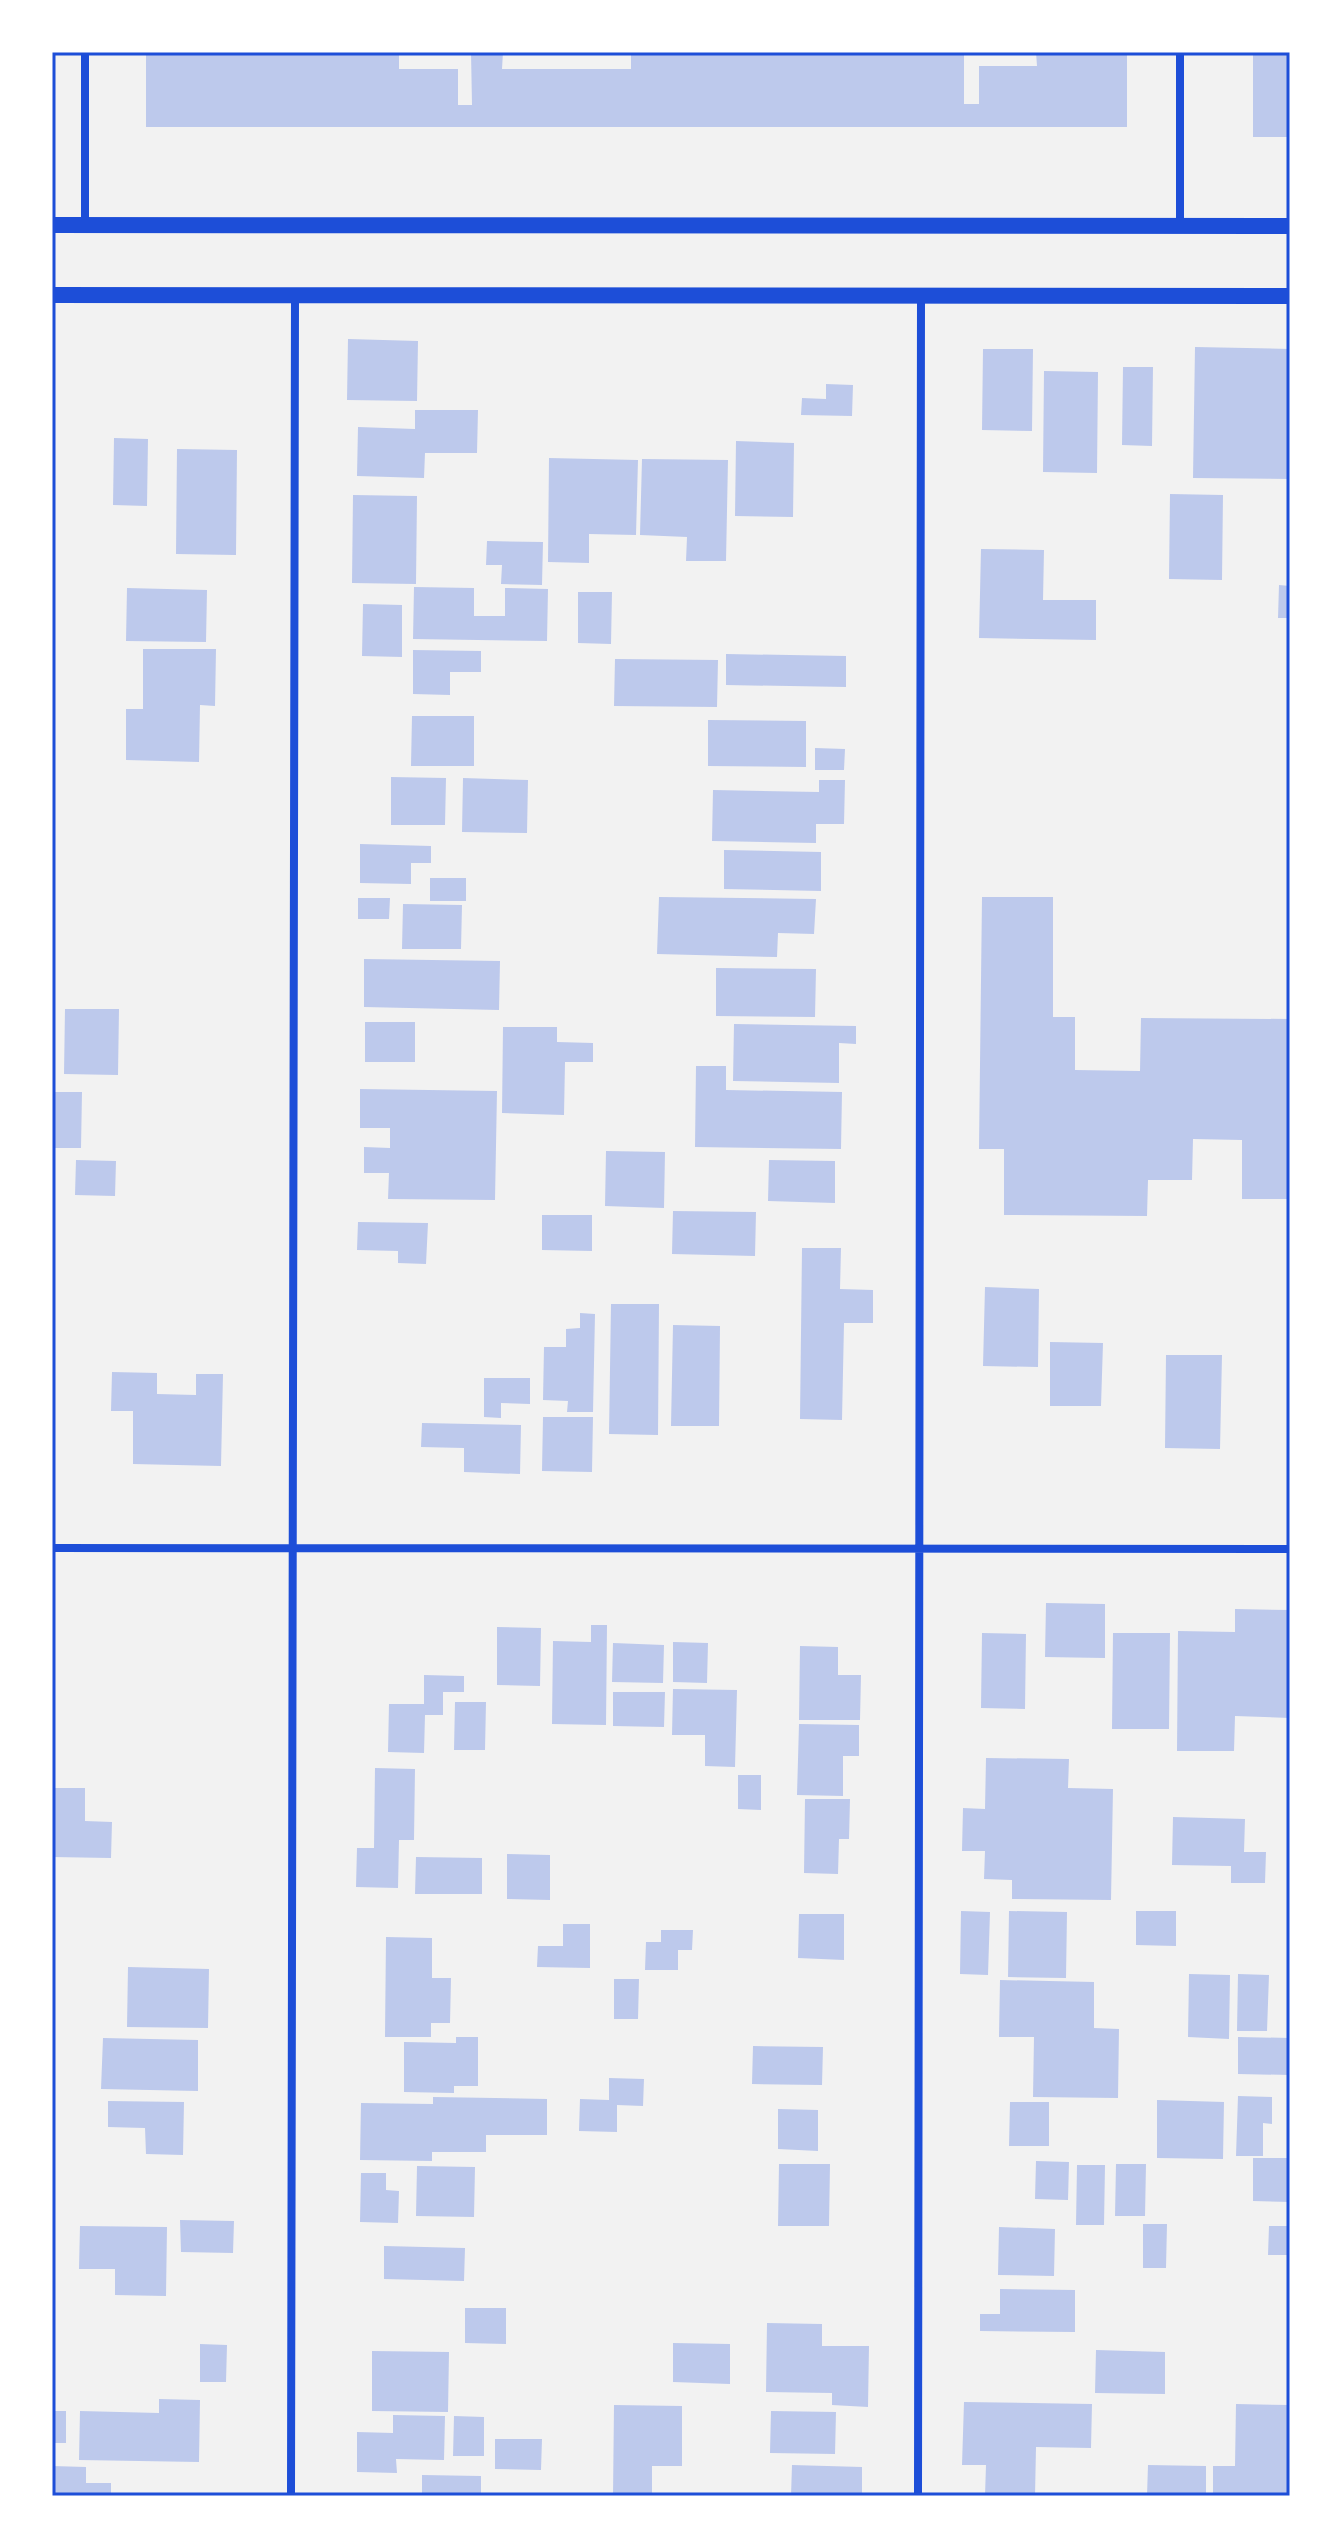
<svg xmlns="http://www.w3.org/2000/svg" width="1342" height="2548" font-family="'Exo 2',sans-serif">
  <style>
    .building { fill: #bdc9ec }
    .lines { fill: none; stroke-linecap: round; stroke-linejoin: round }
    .minor { stroke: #1d4ed8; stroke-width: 8 }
    .secondary { stroke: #1d4ed8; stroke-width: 16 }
    .neatline { fill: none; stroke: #1d4ed8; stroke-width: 3 }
  </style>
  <rect width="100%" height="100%" fill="#f2f2f2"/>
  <path class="building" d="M 146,52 L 399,52 L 399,69 L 458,69 L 458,105 L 472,105 L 471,52 L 503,52 L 502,69 L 631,69 L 631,52 L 964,52 L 964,104 L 979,104 L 979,66 L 1037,66 L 1036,52 L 1127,52 L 1127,127 L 146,127 Z
    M 1253,52 L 1290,52 L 1290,137 L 1253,137 Z
    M 348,339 L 418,341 L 417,401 L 347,400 Z
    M 1195,347 L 1290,349 L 1290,479 L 1193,478 Z
    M 983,349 L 1033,349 L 1032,431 L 982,430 Z
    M 1123,367 L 1153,367 L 1152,446 L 1122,445 Z
    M 1044,371 L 1098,372 L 1097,473 L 1043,472 Z
    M 826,384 L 853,385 L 852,416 L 801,415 L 802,398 L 826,399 Z
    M 415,410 L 478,410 L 477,453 L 425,453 L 424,478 L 357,476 L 358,427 L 415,429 Z
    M 114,438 L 148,439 L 147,506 L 113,505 Z
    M 736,441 L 794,443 L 793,517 L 735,516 Z
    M 177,449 L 237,450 L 236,555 L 176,554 Z
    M 549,458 L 638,460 L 636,535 L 589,534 L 589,563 L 548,562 Z
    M 642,459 L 728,460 L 726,561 L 686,561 L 687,537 L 640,535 Z
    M 1170,494 L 1223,495 L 1222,580 L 1169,579 Z
    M 353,495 L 417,496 L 416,584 L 352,583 Z
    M 487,541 L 543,542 L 542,585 L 501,584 L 502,565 L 486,565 Z
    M 981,549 L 1044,550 L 1043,600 L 1096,600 L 1096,640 L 979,638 Z
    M 1279,585 L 1290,586 L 1290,618 L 1278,618 Z
    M 414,587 L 474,588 L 474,616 L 505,616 L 505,588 L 548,589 L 547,641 L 413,639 Z
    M 127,588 L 207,590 L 206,642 L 126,641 Z
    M 578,592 L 612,592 L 611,644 L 578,643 Z
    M 363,604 L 402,605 L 402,657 L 362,656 Z
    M 143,649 L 216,649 L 215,706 L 200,705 L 199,762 L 126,760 L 126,709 L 143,709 Z
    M 413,650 L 481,651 L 481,672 L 450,672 L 450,695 L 413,694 Z
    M 726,654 L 846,656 L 846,687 L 726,685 Z
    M 615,659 L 718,660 L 717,707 L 614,706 Z
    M 412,716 L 474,716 L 474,766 L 411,766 Z
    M 708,720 L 806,721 L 806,767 L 708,766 Z
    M 815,748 L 845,749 L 844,770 L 815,770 Z
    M 391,777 L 446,778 L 445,825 L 391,825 Z
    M 463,778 L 528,780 L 527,833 L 462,832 Z
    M 819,780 L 845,780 L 844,824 L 816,824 L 816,843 L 712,841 L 713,790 L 819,792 Z
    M 360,844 L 431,846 L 431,863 L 411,863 L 411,884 L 360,883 Z
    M 724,850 L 821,852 L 821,891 L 724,889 Z
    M 430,878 L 466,878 L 466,901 L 430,901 Z
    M 659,897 L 816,899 L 814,934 L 778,933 L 777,957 L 657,954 Z
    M 982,897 L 1053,897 L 1053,1017 L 1075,1017 L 1075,1070 L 1140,1071 L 1141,1018 L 1290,1019 L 1290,1199 L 1242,1199 L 1242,1140 L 1193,1139 L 1192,1180 L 1148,1180 L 1147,1216 L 1004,1215 L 1004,1149 L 979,1149 Z
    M 358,898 L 390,898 L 389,919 L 358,919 Z
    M 403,904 L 462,905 L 461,949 L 402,949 Z
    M 364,959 L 500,961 L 499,1010 L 364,1007 Z
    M 716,968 L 816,969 L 815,1017 L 716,1016 Z
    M 65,1009 L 119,1009 L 118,1075 L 64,1074 Z
    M 365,1022 L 415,1022 L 415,1062 L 365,1062 Z
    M 734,1024 L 856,1026 L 856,1044 L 839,1043 L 839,1083 L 733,1081 Z
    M 503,1027 L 557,1027 L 557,1042 L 593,1043 L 593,1062 L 565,1062 L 564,1115 L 502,1113 Z
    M 696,1066 L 726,1066 L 726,1090 L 842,1092 L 841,1149 L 695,1147 Z
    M 360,1089 L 497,1091 L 495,1200 L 388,1199 L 389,1173 L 364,1173 L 364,1147 L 390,1148 L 390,1128 L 360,1128 Z
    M 52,1092 L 82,1092 L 81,1148 L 52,1148 Z
    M 606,1151 L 665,1152 L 664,1208 L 605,1206 Z
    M 76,1160 L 116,1161 L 115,1196 L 75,1195 Z
    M 769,1160 L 835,1161 L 835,1203 L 768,1201 Z
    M 673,1211 L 756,1212 L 755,1256 L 672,1254 Z
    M 542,1215 L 592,1215 L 592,1251 L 542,1250 Z
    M 358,1222 L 428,1223 L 426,1264 L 398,1263 L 398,1251 L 357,1250 Z
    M 802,1248 L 841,1248 L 840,1289 L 873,1290 L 873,1323 L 844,1323 L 842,1420 L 800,1419 Z
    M 985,1287 L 1039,1289 L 1038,1367 L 983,1366 Z
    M 611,1304 L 659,1304 L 658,1435 L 609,1434 Z
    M 580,1313 L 595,1314 L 593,1412 L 567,1412 L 568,1401 L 543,1400 L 544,1347 L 566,1347 L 566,1329 L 580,1328 Z
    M 673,1325 L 720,1326 L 719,1426 L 671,1426 Z
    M 1050,1342 L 1103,1343 L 1101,1406 L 1050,1406 Z
    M 1166,1355 L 1222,1355 L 1220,1449 L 1165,1448 Z
    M 112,1372 L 157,1373 L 157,1394 L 196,1395 L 196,1374 L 223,1374 L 221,1466 L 133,1464 L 133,1411 L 111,1411 Z
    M 484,1378 L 530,1378 L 530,1404 L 501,1403 L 501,1418 L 484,1417 Z
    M 543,1417 L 593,1417 L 592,1472 L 542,1471 Z
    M 422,1423 L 521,1425 L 520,1474 L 464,1472 L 464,1448 L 421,1447 Z
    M 1046,1603 L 1105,1604 L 1105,1658 L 1045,1657 Z
    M 1235,1609 L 1290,1610 L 1290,1718 L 1235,1716 L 1234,1751 L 1177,1751 L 1178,1631 L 1235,1632 Z
    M 591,1625 L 607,1625 L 606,1725 L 552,1724 L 553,1641 L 591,1642 Z
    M 497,1627 L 541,1628 L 540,1686 L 497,1685 Z
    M 982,1633 L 1026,1634 L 1025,1709 L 981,1708 Z
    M 1113,1633 L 1170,1633 L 1169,1729 L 1112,1729 Z
    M 673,1642 L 708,1643 L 707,1683 L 673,1682 Z
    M 613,1643 L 664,1645 L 663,1683 L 612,1682 Z
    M 800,1646 L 838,1647 L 838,1675 L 861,1675 L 860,1720 L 799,1720 Z
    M 424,1675 L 464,1676 L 464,1692 L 443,1692 L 443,1715 L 425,1715 L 424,1753 L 388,1752 L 389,1704 L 424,1704 Z
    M 673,1689 L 737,1690 L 735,1767 L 705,1766 L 705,1735 L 672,1735 Z
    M 613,1692 L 665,1692 L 664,1727 L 613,1726 Z
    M 455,1702 L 486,1702 L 485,1750 L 454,1750 Z
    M 799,1724 L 859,1725 L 859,1756 L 843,1756 L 843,1796 L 797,1795 Z
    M 986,1758 L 1069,1759 L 1068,1788 L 1113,1789 L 1111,1900 L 1012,1899 L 1012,1880 L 984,1879 L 985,1851 L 962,1851 L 963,1808 L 985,1809 Z
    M 375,1768 L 415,1769 L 414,1840 L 399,1840 L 398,1888 L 356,1887 L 357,1848 L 374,1848 Z
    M 738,1775 L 761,1775 L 761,1810 L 738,1809 Z
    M 52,1788 L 85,1788 L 85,1821 L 112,1822 L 111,1858 L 52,1857 Z
    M 805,1799 L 850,1799 L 849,1839 L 839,1839 L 838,1874 L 804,1873 Z
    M 1173,1817 L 1245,1819 L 1244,1852 L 1266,1852 L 1265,1883 L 1231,1883 L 1231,1866 L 1172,1865 Z
    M 507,1854 L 550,1855 L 550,1900 L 507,1899 Z
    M 416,1857 L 482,1858 L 482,1894 L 415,1894 Z
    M 961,1911 L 990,1912 L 988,1975 L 960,1974 Z
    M 1009,1911 L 1067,1912 L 1066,1978 L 1008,1977 Z
    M 1136,1911 L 1176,1911 L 1176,1946 L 1136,1945 Z
    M 799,1914 L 844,1914 L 844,1960 L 798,1958 Z
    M 563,1924 L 590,1924 L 590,1968 L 537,1967 L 538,1946 L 563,1946 Z
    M 661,1930 L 693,1930 L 692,1950 L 678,1950 L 678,1970 L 645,1970 L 646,1942 L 661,1942 Z
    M 386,1937 L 432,1938 L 432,1978 L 451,1978 L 450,2023 L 431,2023 L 431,2037 L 385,2037 Z
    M 128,1967 L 209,1969 L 208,2028 L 127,2027 Z
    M 1189,1974 L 1230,1975 L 1229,2039 L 1188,2037 Z
    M 1238,1974 L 1269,1975 L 1267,2031 L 1237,2031 Z
    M 614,1979 L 639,1979 L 638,2019 L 614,2019 Z
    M 1000,1980 L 1094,1982 L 1094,2028 L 1119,2029 L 1118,2098 L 1033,2097 L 1034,2037 L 999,2037 Z
    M 456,2037 L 478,2037 L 478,2086 L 454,2086 L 454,2093 L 404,2092 L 404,2042 L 456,2043 Z
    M 1238,2037 L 1290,2038 L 1290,2075 L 1238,2074 Z
    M 103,2038 L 198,2040 L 198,2091 L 101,2089 Z
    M 753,2046 L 823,2047 L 822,2085 L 752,2084 Z
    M 609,2078 L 644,2079 L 643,2106 L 617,2105 L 617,2132 L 579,2131 L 580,2099 L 609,2100 Z
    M 1238,2096 L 1272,2097 L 1272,2124 L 1263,2123 L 1263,2156 L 1236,2156 Z
    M 433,2097 L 547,2099 L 547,2135 L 486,2135 L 486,2152 L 432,2152 L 432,2161 L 360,2160 L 361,2103 L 433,2104 Z
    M 1157,2100 L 1224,2102 L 1223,2159 L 1157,2158 Z
    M 108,2101 L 184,2102 L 183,2155 L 146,2154 L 145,2128 L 108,2127 Z
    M 1010,2102 L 1049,2102 L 1049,2146 L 1009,2146 Z
    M 778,2109 L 818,2110 L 818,2151 L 778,2149 Z
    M 1253,2158 L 1290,2158 L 1290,2202 L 1253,2201 Z
    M 1036,2161 L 1069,2162 L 1068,2200 L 1035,2199 Z
    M 779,2164 L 830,2164 L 829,2226 L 778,2226 Z
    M 1116,2164 L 1146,2164 L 1145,2216 L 1115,2216 Z
    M 1077,2165 L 1105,2165 L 1104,2225 L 1076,2225 Z
    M 417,2166 L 475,2167 L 474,2217 L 416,2216 Z
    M 361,2173 L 386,2173 L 386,2190 L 399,2191 L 398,2223 L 360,2222 Z
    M 180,2220 L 234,2221 L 233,2253 L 181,2252 Z
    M 1143,2224 L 1167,2224 L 1166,2268 L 1143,2268 Z
    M 80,2226 L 167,2227 L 166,2296 L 115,2295 L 115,2269 L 79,2269 Z
    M 1269,2226 L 1290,2226 L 1290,2255 L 1268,2255 Z
    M 999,2227 L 1055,2229 L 1054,2276 L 998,2275 Z
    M 384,2246 L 465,2248 L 464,2281 L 384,2279 Z
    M 1000,2289 L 1075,2290 L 1075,2332 L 980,2331 L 980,2314 L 1000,2314 Z
    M 465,2308 L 506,2308 L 506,2344 L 465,2343 Z
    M 767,2323 L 822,2324 L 822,2346 L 869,2346 L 868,2407 L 832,2405 L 832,2393 L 766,2392 Z
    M 673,2343 L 730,2344 L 730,2384 L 673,2382 Z
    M 200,2344 L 227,2345 L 226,2382 L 200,2382 Z
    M 1096,2350 L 1165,2352 L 1165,2394 L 1095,2393 Z
    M 372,2351 L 449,2352 L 448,2412 L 372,2411 Z
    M 159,2399 L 200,2400 L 199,2462 L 79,2460 L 80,2411 L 159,2413 Z
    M 964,2402 L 1092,2404 L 1091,2448 L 1036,2447 L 1035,2496 L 985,2496 L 986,2465 L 962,2465 Z
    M 1236,2404 L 1290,2405 L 1290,2496 L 1213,2496 L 1213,2466 L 1235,2466 Z
    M 614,2405 L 682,2406 L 682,2466 L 652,2466 L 652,2496 L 613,2496 Z
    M 52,2411 L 66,2411 L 66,2443 L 52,2443 Z
    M 771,2411 L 836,2412 L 835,2454 L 770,2453 Z
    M 393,2415 L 445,2416 L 444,2460 L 396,2459 L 397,2473 L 357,2472 L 357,2432 L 393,2433 Z
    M 454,2416 L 484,2417 L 484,2456 L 453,2456 Z
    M 495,2439 L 542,2439 L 541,2470 L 495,2469 Z
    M 792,2465 L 862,2467 L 862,2496 L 791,2496 Z
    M 1148,2465 L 1206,2466 L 1206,2496 L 1147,2496 Z
    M 52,2466 L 86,2467 L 86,2483 L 111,2483 L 111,2496 L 52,2496 Z
    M 422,2475 L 481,2476 L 481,2496 L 422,2496 Z"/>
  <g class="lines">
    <path class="minor" d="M 85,225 L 85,52
      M 1180,226 L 1180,52
      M 52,1548 L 1290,1549
      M 291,2496 L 295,295
      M 918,2496 L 921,296"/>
    <path class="secondary" d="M 52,225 L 1290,226
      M 52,295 L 1290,296"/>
  </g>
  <rect width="1342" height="2548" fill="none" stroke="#ffffff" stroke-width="108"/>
  <rect x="54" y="54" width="1234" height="2440" class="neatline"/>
</svg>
